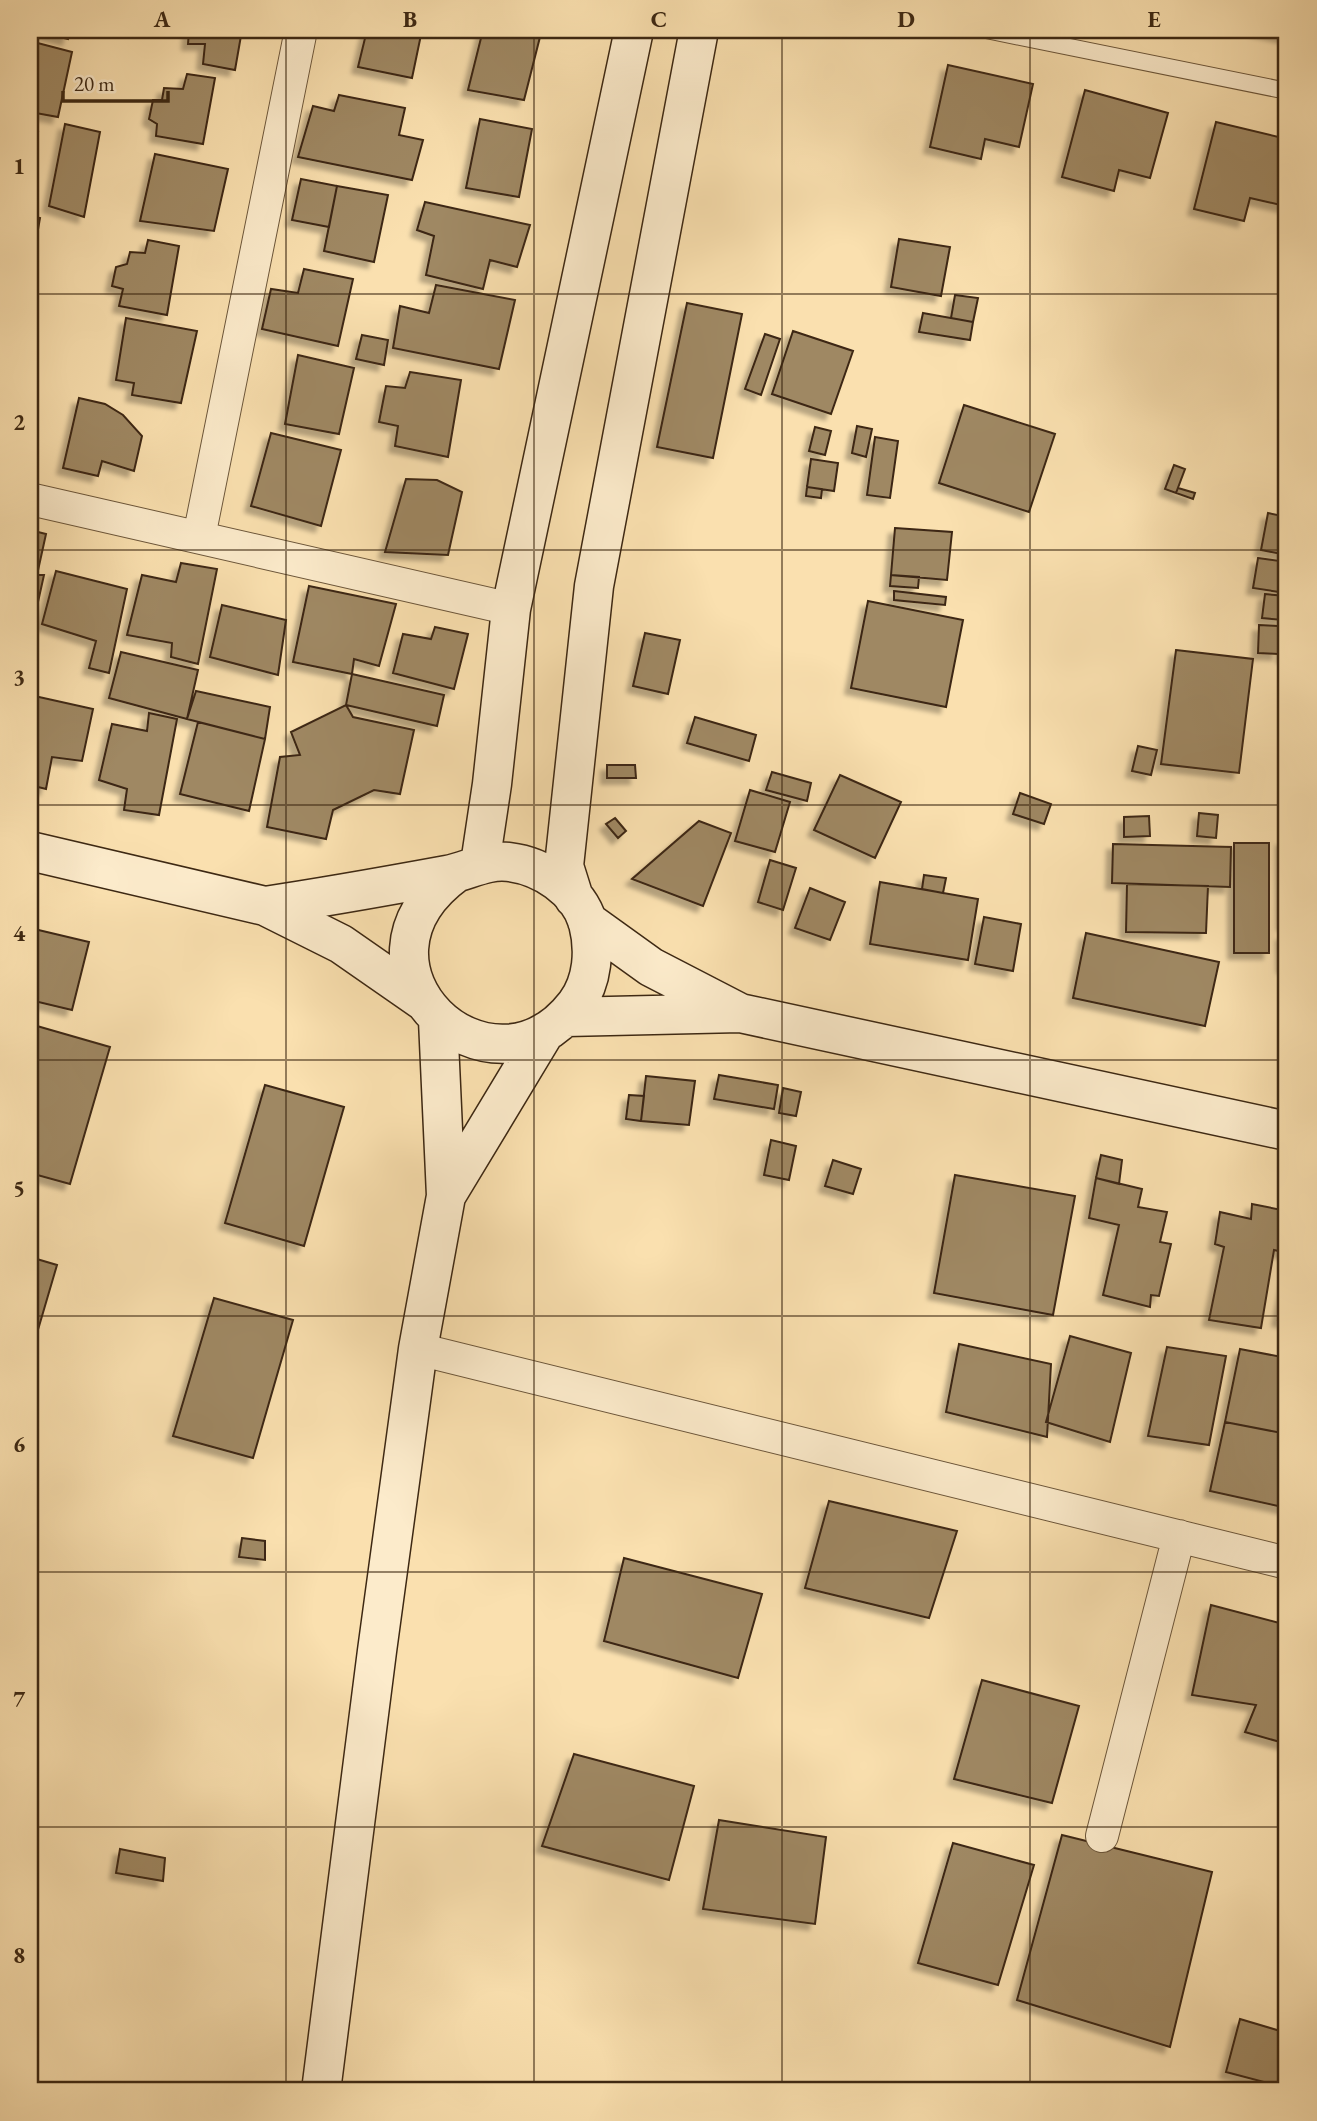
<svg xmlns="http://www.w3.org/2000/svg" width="1317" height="2121" font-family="'EB Garamond',serif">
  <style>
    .building { fill: #9f8864; stroke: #3d2813; stroke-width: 2; filter: url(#shadow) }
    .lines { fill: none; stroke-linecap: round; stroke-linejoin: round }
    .lane-casing { stroke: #6c563a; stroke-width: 18 }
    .street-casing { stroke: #6c563a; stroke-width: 34 }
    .secondary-casing { stroke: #3d2813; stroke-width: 41 }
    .lane { stroke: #fcebcb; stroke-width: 16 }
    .street { stroke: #fcebcb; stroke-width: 32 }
    .secondary { stroke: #fcebcb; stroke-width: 38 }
    .grid { fill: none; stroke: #3d2813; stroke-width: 2; stroke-opacity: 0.55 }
    .neatline { fill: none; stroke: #3d2813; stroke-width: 2.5 }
    .grid-label { font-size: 23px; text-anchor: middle; font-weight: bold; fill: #3d2813 }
  </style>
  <defs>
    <filter id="shadow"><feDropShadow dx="-6" dy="6" stdDeviation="2" flood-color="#0004"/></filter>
  </defs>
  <rect width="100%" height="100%" fill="#fae0af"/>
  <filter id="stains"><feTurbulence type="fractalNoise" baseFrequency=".00286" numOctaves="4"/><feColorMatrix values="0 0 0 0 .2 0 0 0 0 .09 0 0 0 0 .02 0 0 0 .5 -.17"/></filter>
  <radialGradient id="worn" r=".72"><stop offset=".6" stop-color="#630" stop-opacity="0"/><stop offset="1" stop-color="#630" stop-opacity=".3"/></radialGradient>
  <path class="building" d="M 30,30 L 70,30 L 68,39 Z
    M 189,30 L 242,30 L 235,70 L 203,64 L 205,44 L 188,44 Z
    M 367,30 L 422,30 L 412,78 L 358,67 Z
    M 483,30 L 524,30 L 541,33 L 524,100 L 468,90 Z
    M 1255,30 L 1287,30 L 1287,37 Z
    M 30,41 L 72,52 L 58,117 L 30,112 Z
    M 948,65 L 1033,84 L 1019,147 L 985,139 L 981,159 L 930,147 Z
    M 187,74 L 215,78 L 203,144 L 156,136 L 157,124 L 149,119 L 153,100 L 162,100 L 164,88 L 183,89 Z
    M 1085,90 L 1168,113 L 1150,178 L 1119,170 L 1114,191 L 1062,177 Z
    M 339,95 L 405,108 L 399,135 L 423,140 L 412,180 L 298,157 L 313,106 L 334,111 Z
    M 480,119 L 532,129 L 519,197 L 466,188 Z
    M 1216,122 L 1287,139 L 1287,196 L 1285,206 L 1250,198 L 1244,221 L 1194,209 Z
    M 65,124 L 100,132 L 84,217 L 49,206 Z
    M 30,130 L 38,132 L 30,169 Z
    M 155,154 L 228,169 L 214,231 L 140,221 Z
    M 301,179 L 337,186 L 329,227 L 292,220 Z
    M 337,186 L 388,195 L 374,262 L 324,251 Z
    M 425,202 L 530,225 L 517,267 L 490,260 L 483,289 L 426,275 L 434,236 L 417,230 Z
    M 30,216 L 40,218 L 30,275 Z
    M 899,239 L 950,247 L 941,296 L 891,287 Z
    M 148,240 L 179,246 L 167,315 L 119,306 L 123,289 L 112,286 L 116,267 L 127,264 L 130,252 L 145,253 Z
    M 304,269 L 353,279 L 338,346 L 262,329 L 271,289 L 298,293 Z
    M 436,285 L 515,300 L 499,369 L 393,348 L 400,306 L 429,313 Z
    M 955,295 L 978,298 L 973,322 L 951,318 Z
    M 687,303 L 742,314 L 713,458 L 657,447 Z
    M 923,313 L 973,322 L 970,340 L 919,332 Z
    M 126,318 L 197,331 L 181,403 L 132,395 L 134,383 L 116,380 Z
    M 793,331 L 853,351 L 831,414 L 772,394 Z
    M 765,334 L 780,339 L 761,395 L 745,389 Z
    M 362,335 L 388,340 L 384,365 L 356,359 Z
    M 298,355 L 354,368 L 339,434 L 285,424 Z
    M 410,372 L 461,380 L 448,457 L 395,446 L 398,426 L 379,422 L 386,386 L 405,388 Z
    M 79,398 L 105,404 L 123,415 L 142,436 L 134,471 L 102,461 L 98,476 L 63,468 Z
    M 964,405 L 1055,434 L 1029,512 L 939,483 Z
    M 857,426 L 872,429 L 866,457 L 852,453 Z
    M 815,427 L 831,431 L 825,455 L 809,451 Z
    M 271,433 L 341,450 L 321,526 L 251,506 Z
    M 875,437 L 898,441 L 890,498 L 867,495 Z
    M 811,459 L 838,463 L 834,491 L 807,487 Z
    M 1174,465 L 1185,469 L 1176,493 L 1165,489 Z
    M 406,479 L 437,480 L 462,492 L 448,555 L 385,552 Z
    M 807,487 L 822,489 L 821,498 L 806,496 Z
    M 1178,488 L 1195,493 L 1193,499 L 1176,493 Z
    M 1268,513 L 1287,517 L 1287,555 L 1261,550 Z
    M 895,528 L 952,532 L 947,580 L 891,575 Z
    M 30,530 L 46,534 L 37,575 L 44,575 L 30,638 Z
    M 1258,558 L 1287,562 L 1286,593 L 1253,588 Z
    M 181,563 L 217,569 L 198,664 L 171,657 L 172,643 L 127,635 L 142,575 L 176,582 Z
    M 56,571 L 127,589 L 109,673 L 89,668 L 96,641 L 42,624 Z
    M 891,575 L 919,577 L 918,588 L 890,586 Z
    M 309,586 L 396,604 L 379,666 L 354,659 L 352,674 L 293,662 Z
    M 894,591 L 946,597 L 945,605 L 894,600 Z
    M 1265,594 L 1286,596 L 1283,620 L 1262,618 Z
    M 868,601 L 963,620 L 946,707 L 851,688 Z
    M 222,605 L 286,620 L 278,675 L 210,657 Z
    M 1259,625 L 1278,626 L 1278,654 L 1258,653 Z
    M 1283,625 L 1287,625 L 1287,657 L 1283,657 Z
    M 435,627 L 468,634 L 454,689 L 393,673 L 403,634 L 431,639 Z
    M 645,633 L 680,640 L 668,694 L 633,686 Z
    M 1176,650 L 1253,659 L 1239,773 L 1161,764 Z
    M 121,652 L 198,670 L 187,719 L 109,698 Z
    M 352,674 L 444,695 L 437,726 L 346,705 Z
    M 196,691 L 270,707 L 265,739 L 187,719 Z
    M 30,695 L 93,709 L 82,761 L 52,757 L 46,789 L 30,785 Z
    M 346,705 L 353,717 L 414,730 L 400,794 L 374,790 L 333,810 L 326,839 L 267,827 L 280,757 L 300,755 L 291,732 Z
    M 149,713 L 177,719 L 159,815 L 124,810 L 127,789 L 99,780 L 112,724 L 147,731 Z
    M 695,717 L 756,735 L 749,761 L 687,743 Z
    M 198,722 L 265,739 L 249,811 L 180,794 Z
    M 1138,746 L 1157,750 L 1151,775 L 1132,771 Z
    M 607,765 L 635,765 L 636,778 L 607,778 Z
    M 772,772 L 811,783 L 807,801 L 766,790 Z
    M 840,775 L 901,802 L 875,858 L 814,830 Z
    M 750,790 L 790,802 L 775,852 L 735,841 Z
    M 1020,793 L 1051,804 L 1044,824 L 1013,814 Z
    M 1199,813 L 1218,815 L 1216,838 L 1197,836 Z
    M 1149,816 L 1150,836 L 1124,837 L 1124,817 Z
    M 615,818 L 626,831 L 618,838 L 606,824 Z
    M 699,821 L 731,833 L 703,906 L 632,879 Z
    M 1282,840 L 1287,840 L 1287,924 L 1283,924 Z
    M 1234,843 L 1269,843 L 1269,953 L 1234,953 Z
    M 1113,844 L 1231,847 L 1230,887 L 1112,883 Z
    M 770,860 L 796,868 L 783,910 L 758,902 Z
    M 924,875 L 946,878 L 943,893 L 922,889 Z
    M 880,882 L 978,899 L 968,960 L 870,944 Z
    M 1127,884 L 1208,886 L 1206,933 L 1126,932 Z
    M 810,888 L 845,902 L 830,940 L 795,928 Z
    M 984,917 L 1021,924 L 1013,971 L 975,964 Z
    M 30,928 L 89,942 L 72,1010 L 30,1000 Z
    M 1086,933 L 1219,962 L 1205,1026 L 1073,998 Z
    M 1282,935 L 1287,935 L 1287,967 L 1283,967 Z
    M 30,1024 L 110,1047 L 70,1184 L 30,1173 Z
    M 719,1075 L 778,1085 L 774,1109 L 714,1099 Z
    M 646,1076 L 695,1081 L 689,1125 L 641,1121 Z
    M 265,1085 L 344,1107 L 304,1246 L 225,1223 Z
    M 783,1088 L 801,1092 L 796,1116 L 779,1113 Z
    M 629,1095 L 644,1096 L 641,1121 L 626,1119 Z
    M 771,1140 L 796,1146 L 789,1180 L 764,1175 Z
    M 1101,1155 L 1122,1160 L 1119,1184 L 1096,1178 Z
    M 833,1160 L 861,1169 L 853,1194 L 825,1186 Z
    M 955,1175 L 1075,1196 L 1053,1315 L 934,1293 Z
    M 1096,1178 L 1142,1189 L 1138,1207 L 1167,1212 L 1160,1242 L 1171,1244 L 1159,1296 L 1151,1295 L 1150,1307 L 1103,1295 L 1119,1225 L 1089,1218 Z
    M 1252,1204 L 1287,1211 L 1287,1253 L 1274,1250 L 1261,1328 L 1209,1320 L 1224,1247 L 1215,1244 L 1220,1212 L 1251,1219 Z
    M 30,1257 L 57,1265 L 30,1357 Z
    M 1287,1275 L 1287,1322 L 1278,1320 Z
    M 214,1298 L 293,1320 L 253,1458 L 173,1436 Z
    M 1070,1336 L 1131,1353 L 1110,1442 L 1046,1422 Z
    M 959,1344 L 1051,1364 L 1047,1437 L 946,1412 Z
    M 1167,1347 L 1226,1356 L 1209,1445 L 1148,1436 Z
    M 1240,1349 L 1287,1358 L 1287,1434 L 1225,1422 Z
    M 1225,1422 L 1287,1434 L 1287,1508 L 1210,1491 Z
    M 829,1501 L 957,1531 L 929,1618 L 805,1588 Z
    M 242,1538 L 265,1541 L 265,1560 L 239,1557 Z
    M 624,1558 L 762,1594 L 738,1678 L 604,1641 Z
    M 1211,1605 L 1287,1625 L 1287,1744 L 1245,1732 L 1256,1705 L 1192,1695 Z
    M 982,1680 L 1079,1706 L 1052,1803 L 954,1779 Z
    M 574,1754 L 694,1786 L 669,1880 L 542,1846 Z
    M 719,1820 L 826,1837 L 815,1924 L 703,1909 Z
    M 1062,1835 L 1212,1872 L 1170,2047 L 1017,2000 Z
    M 953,1843 L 1034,1865 L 998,1985 L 918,1963 Z
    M 120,1849 L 165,1858 L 163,1881 L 116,1873 Z
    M 1240,2019 L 1287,2033 L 1287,2088 L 1226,2072 Z"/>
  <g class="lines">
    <defs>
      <path id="lane" d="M 986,30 L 1287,91"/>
      <path id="street" d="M 30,499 L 511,609
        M 199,537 L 301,30
        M 418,1349 L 1287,1563
        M 1102,1836 L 1179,1536"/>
      <path id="secondary" d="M 30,851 L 265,906 L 341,944 L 423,1001
        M 480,864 L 492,784 L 511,609 L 634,30
        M 574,898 L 564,866 L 594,586 L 699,30
        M 265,906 C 326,897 387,886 447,875 C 468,871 487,859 509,862 C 542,866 578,889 588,923 C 595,950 593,981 576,1004 C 490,1116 329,966 456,873
        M 587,921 L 651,967 L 738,1012
        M 566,1017 L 740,1013 L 1287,1131
        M 446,1196 L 545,1032
        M 321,2091 L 377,1651 L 418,1349 L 446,1196 L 438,1020"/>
    </defs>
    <use href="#lane" class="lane-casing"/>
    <use href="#street" class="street-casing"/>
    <use href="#secondary" class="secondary-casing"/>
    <use href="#lane" class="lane"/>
    <use href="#street" class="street"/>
    <use href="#secondary" class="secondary"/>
  </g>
  <path class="grid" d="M 286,30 L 286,2091M 534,30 L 534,2091M 782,30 L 782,2091M 1030,30 L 1030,2091M 30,294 L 1287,294M 30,550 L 1287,550M 30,805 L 1287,805M 30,1060 L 1287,1060M 30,1316 L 1287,1316M 30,1572 L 1287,1572M 30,1827 L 1287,1827"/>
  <rect width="1317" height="2121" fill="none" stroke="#fae0af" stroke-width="77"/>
  <path d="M63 91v10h105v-10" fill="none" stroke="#3d2813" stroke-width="3.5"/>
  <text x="74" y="91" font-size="21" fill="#3d2813" stroke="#fcebcb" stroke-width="5" paint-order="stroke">20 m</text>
  <rect x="38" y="38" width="1240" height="2044" class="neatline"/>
  <g class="grid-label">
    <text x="162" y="27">A</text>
    <text x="410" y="27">B</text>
    <text x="659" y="27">C</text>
    <text x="906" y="27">D</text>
    <text x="1154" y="27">E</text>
    <text x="19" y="174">1</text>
    <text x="19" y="430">2</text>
    <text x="19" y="685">3</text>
    <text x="19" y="941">4</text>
    <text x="19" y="1196">5</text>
    <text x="19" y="1452">6</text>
    <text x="19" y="1707">7</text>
    <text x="19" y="1963">8</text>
  </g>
  <rect width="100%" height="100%" filter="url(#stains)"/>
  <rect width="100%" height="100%" fill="url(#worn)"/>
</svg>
